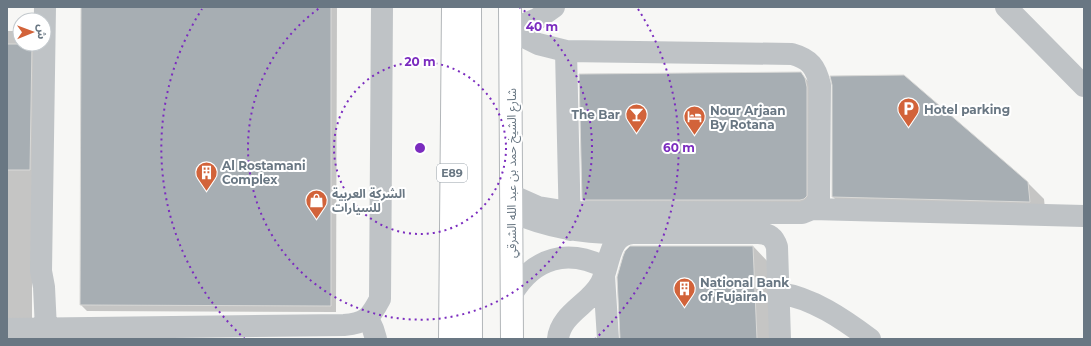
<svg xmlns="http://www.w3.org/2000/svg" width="1091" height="346" font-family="Montserrat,'Noto Sans Arabic',sans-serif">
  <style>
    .shadow { fill: #0003 }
    .building { fill: #a7aeb3; stroke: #d9d9d7 }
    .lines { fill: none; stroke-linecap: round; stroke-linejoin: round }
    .highway-casing { stroke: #b2b6b9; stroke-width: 24 }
    .minor { stroke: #bfc3c6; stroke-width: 22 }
    .highway { stroke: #fff; stroke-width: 22 }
    .ring { fill: none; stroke: #7b2cbf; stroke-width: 2; stroke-dasharray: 2 4 }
    .labels { text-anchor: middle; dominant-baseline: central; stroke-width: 4; stroke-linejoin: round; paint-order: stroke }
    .shield { fill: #fff; stroke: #96a0a8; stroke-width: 1 }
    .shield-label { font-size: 11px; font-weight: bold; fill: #697783 }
    .poi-label { font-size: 12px; font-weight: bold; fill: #697783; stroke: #fff; text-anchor: start }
    .street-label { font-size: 12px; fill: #697783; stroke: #fff }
    .centre { fill: #7b2cbf; stroke: #fff; stroke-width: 2 }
    .ring-label { font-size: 12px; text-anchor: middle; font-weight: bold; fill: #7b2cbf; stroke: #fff; stroke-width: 4; stroke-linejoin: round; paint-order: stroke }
  </style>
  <rect width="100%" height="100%" fill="#f7f7f5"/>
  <path class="shadow" d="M 82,7 L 337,7 L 336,312 L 87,311 L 81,305 Z
    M 7,31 L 20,31 L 20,44 L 44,44 L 32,186 L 32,325 L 7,325 Z
    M 801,74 L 818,91 L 823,213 L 599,216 L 583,199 Z
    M 1028,183 L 1044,199 L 1046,218 L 849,213 L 833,197 Z
    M 753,246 L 769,263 L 772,339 L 621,339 Z"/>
  <path class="building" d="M 81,7 L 331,7 L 331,306 L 80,305 Z
    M 7,44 L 32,44 L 30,170 L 7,170 Z
    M 801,72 L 805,78 L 807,87 L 807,196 L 804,199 L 800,200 L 582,200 L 579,74 Z
    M 904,75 L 1028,182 L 1030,202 L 832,197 L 832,85 L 830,76 Z
    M 630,246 L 753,246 L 757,339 L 620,339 L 617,277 L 623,256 L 625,251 Z"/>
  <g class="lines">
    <defs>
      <path id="highway" d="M 470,7 L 471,339
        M 510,7 L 512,339
        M 450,339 L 453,7"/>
    </defs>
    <use href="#highway" class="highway-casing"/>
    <path class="minor" d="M 45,7 L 41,271 L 44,287 L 46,329
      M 1006,7 L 1084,86
      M 510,30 L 538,44 L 566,51 L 792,54 C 810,59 816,67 820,85 L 819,200 L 812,209 L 802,213 L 569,212 L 538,207 L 511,195
      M 510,30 L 537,19 L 554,7
      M 566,51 L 570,230
      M 812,209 L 1084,216
      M 512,212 C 549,228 586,234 626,233
      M 604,276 L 608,339
      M 779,293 C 813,298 843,319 870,339
      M 512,294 C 534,257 568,248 606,268
      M 368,318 L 373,329 L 376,339
      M 7,329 L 344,325 C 366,323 370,318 380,299 L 382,7
      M 558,339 C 560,314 590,304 601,283 C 610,265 608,234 633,233 L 759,233 C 769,234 774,237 777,247 L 780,339"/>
    <use href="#highway" class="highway"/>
  </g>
  <g class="ring">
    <circle cx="420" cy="148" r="86"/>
    <path d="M519 7A172 172 0 1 1 321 7"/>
    <path d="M245 339A259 259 0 0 1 202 9M638 9A259 259 0 0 1 595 339"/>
  </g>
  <defs>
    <symbol id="parking-pin" viewBox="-11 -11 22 30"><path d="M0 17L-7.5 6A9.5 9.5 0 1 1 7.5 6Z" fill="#d2633a" stroke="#fff"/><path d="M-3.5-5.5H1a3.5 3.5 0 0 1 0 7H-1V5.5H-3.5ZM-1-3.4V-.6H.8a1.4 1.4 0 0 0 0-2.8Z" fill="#fff"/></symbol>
    <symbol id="bar-pin" viewBox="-11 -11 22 30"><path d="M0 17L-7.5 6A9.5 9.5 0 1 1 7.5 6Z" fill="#d2633a" stroke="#fff"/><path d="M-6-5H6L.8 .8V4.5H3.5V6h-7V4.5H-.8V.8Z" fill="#fff"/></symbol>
    <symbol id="hotel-pin" viewBox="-11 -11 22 30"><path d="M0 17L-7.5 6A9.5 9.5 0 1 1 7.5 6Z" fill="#d2633a" stroke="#fff"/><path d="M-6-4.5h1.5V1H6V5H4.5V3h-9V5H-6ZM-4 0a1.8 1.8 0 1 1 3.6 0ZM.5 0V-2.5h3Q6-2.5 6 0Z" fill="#fff"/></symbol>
    <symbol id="building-pin" viewBox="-11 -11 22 30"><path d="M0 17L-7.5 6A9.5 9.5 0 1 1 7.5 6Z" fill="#d2633a" stroke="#fff"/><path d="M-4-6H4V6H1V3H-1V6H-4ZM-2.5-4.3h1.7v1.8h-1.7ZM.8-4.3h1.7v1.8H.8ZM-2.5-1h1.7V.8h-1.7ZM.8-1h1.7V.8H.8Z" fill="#fff"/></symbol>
    <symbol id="shop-pin" viewBox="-11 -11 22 30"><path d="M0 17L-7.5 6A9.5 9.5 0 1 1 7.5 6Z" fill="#d2633a" stroke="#fff"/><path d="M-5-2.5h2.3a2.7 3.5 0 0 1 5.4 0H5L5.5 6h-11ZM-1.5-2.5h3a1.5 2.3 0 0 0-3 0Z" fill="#fff"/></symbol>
  </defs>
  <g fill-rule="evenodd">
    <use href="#parking-pin" x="896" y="96" width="25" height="34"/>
    <use href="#bar-pin" x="624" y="102" width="25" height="34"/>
    <use href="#hotel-pin" x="682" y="104" width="25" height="34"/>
    <use href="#building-pin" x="194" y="160" width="25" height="34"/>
    <use href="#shop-pin" x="304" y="188" width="25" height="34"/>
    <use href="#building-pin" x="672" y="276" width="25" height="34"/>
  </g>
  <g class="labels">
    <rect class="shield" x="437" y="164" width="30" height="18" rx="3"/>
    <g class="shield-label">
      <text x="452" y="173">E89</text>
    </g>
    <g class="poi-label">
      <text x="924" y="109">Hotel parking</text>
      <text x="710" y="110">Nour Arjaan<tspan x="710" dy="14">By Rotana</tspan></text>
      <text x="620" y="114" text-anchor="end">The Bar</text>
      <text x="222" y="165">Al Rostamani<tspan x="222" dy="14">Complex</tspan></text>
      <text x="332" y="193">الشركة العربية<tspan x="332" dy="14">للسيارات</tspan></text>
      <text x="700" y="282">National Bank<tspan x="700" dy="14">of Fujairah</tspan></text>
    </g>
    <g class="street-label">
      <text transform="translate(511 173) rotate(-90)">شارع الشيخ حمد بن عبد الله الشرقي</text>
    </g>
  </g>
  <circle cx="420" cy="148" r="6" class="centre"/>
  <g class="ring-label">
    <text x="542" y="31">40 m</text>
    <text x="420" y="66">20 m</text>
    <text x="679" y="152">60 m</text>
  </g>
  <rect width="1091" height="346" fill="none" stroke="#697783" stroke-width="16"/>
  <g transform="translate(32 32) rotate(89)"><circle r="19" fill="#ffffff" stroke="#c3c9cd"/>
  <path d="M0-3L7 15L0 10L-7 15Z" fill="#d2633a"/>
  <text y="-6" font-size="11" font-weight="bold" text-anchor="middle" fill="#697783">ش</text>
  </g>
</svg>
